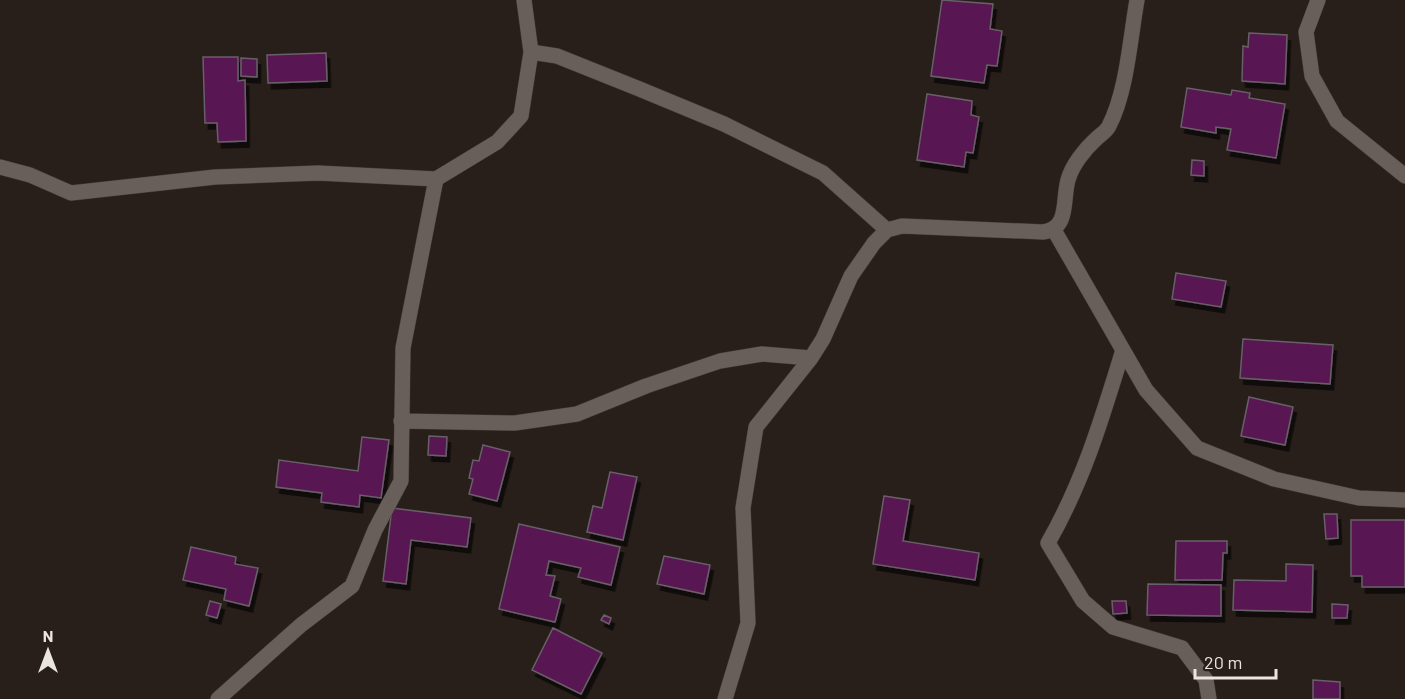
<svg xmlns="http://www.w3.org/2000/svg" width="1405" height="699" font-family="Barlow,sans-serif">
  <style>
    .building { fill: #581453; stroke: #686067; stroke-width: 1.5; filter: url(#shadow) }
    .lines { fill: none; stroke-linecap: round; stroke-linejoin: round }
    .minor-casing { stroke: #403936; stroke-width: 16 }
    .minor { stroke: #695f5a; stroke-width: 15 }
  </style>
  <defs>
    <filter id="shadow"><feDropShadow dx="3.5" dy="6" stdDeviation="0" flood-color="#0009"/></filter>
  </defs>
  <rect width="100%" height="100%" fill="#281f1b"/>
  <path class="building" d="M 942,0 L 993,4 L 990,29 L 1002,31 L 997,66 L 987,65 L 984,83 L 931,76 Z
    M 1249,33 L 1287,35 L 1285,84 L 1242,81 L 1243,46 L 1248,47 Z
    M 326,53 L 327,81 L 268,83 L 267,55 Z
    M 203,57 L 238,57 L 238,81 L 245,80 L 246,141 L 218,142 L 217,123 L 205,123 Z
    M 241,58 L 257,59 L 257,77 L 241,76 Z
    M 1187,88 L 1231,95 L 1232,90 L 1250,93 L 1249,98 L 1285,104 L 1276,158 L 1227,150 L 1231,129 L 1216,127 L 1216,133 L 1181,127 Z
    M 927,94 L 972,101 L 971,115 L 979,117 L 973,153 L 966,152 L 964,167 L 917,160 Z
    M 1192,160 L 1204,161 L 1204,176 L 1191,175 Z
    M 1176,273 L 1226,281 L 1221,307 L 1172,299 Z
    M 1243,339 L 1333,345 L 1330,384 L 1240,378 Z
    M 1249,397 L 1293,407 L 1285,445 L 1241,436 Z
    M 429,436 L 447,437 L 446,456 L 428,455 Z
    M 362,437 L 389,440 L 381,498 L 360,495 L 359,507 L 321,502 L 322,493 L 276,487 L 279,460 L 358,471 Z
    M 483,445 L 510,452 L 497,501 L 469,494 L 473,479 L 469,478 L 473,460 L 479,461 Z
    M 610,472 L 637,477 L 623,540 L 587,532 L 593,506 L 602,508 Z
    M 884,496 L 910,500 L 903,541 L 979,553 L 975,580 L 873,564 Z
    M 392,508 L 471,518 L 467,547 L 411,540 L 406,584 L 383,581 Z
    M 1324,514 L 1337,514 L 1338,538 L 1326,539 Z
    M 1351,520 L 1405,520 L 1405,587 L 1362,587 L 1362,576 L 1351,576 Z
    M 519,524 L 620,547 L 611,585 L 578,577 L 581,568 L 549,561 L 546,575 L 555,576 L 550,596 L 561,599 L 555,622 L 499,609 Z
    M 1176,541 L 1227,541 L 1227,553 L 1223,553 L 1222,580 L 1175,580 Z
    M 191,547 L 236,557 L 235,564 L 258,568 L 249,606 L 224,600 L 226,589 L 183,580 Z
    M 664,556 L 710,565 L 704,594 L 657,584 Z
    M 1286,564 L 1313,565 L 1312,612 L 1233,610 L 1234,580 L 1286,581 Z
    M 1148,584 L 1221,585 L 1221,616 L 1147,615 Z
    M 210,601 L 221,604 L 217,618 L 206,615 Z
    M 1112,601 L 1126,601 L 1127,613 L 1113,614 Z
    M 1332,604 L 1348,605 L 1347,618 L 1332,618 Z
    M 604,615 L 611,618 L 609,624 L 601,620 Z
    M 553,628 L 602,653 L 581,694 L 532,670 Z
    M 1313,680 L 1340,682 L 1340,699 L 1313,699 Z"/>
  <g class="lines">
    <defs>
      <path id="minor" d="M 1318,0 L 1306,32 L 1312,76 L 1337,121 L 1405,176
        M 531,52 L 557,56 L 637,88 L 724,124 L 823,173 L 887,230
        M 0,167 L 30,175 L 71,193 L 215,177 L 318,173 L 436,179 L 497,142 L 521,116 L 531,52 L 524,0
        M 1054,230 L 1146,390 L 1197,448 L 1274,479 L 1359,498 L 1405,500
        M 1123,350 C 1102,418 1084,480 1048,543 L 1083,601 L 1113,627 L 1182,648 L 1206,680 L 1209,699
        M 401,421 L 515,423 L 577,414 L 646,386 L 720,361 L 762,354 L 811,358
        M 218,699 L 301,625 L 352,586 L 375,530 L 401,481 L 403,348 L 436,179
        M 725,699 L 748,623 L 743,508 L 756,427 L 811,358 L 823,339 L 851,276 L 874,243 L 887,230 L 902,226 L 1043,232 C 1070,228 1062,201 1068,180 C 1072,165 1085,149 1096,139 C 1101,134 1106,132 1109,126 C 1127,91 1130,39 1137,0"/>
    </defs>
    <use href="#minor" class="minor-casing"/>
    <use href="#minor" class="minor"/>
  </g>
  <g transform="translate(48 651)" stroke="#281f1b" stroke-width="4.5" paint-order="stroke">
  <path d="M0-4.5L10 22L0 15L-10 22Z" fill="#ebe5e2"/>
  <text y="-9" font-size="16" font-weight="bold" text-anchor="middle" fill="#ebe5e2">N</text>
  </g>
  <path d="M1195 669v9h81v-9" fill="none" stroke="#ebe5e2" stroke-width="3"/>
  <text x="1204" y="669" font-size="18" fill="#ebe5e2" stroke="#281f1b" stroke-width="4.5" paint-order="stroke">20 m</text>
</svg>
